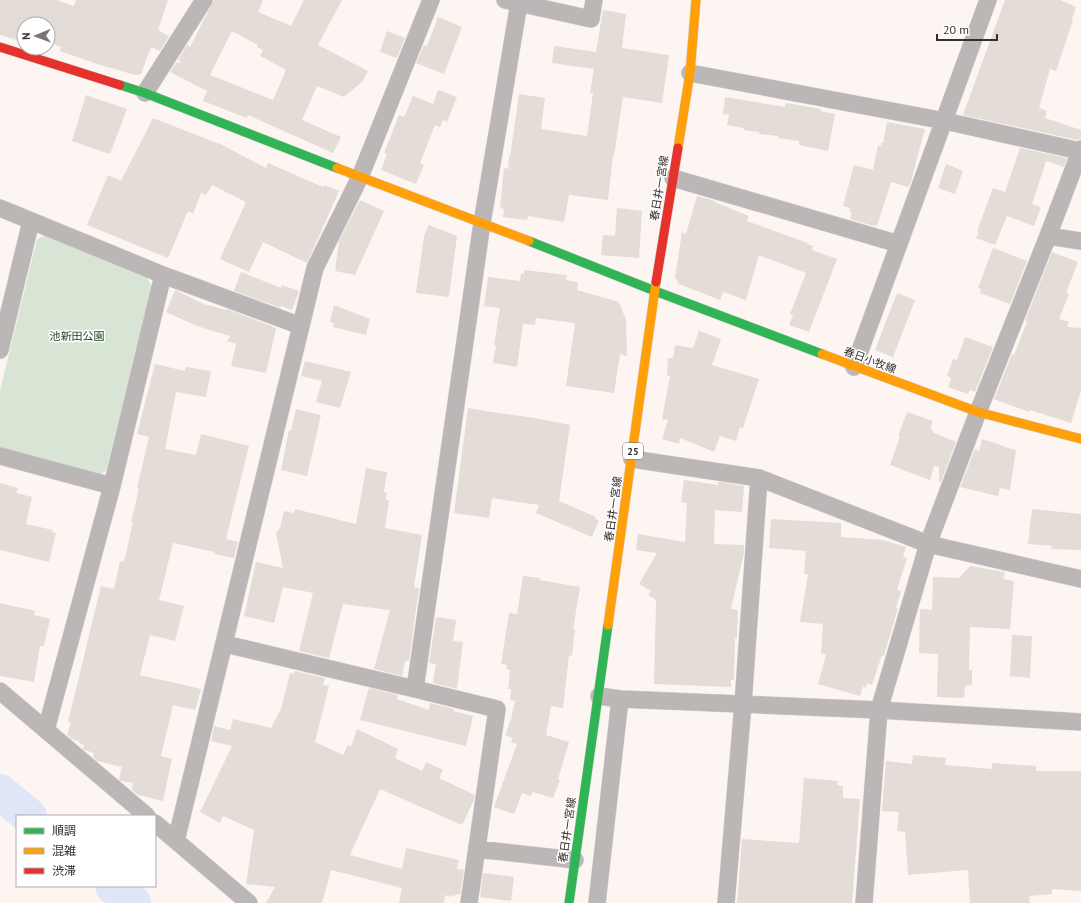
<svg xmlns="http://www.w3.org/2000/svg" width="1081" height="903" font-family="'PT Sans','Noto Sans JP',sans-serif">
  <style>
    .green { fill: #d8e4d4 }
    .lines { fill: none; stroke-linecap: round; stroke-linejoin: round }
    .river { stroke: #dee6f7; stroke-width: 36 }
    .building { fill: #e4dcd6; fill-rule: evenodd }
    .street-casing { stroke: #d8d2cf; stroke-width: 18 }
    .fast-casing { stroke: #d8d2cf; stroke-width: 10 }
    .slow-casing { stroke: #d8d2cf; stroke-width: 10 }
    .jam-casing { stroke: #d8d2cf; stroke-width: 10 }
    .street { stroke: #bbb7b7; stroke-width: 17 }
    .fast { stroke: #30b455; stroke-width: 9 }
    .slow { stroke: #ff9f0a; stroke-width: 9 }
    .jam { stroke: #e5322d; stroke-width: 9 }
    .labels { text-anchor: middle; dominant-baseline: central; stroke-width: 3; stroke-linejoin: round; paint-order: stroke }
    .shield { fill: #fff; stroke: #736d6c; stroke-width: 1 }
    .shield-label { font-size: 10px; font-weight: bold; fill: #372f2d }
    .street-label { font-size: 11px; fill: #372f2d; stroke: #fff }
    .park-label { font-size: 11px; fill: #1a4520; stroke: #fff }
  </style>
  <rect width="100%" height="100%" fill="#fcf5f2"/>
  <path class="green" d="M 46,235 L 147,278 L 152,286 L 106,471 L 99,475 L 0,452 L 0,391 L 37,239 Z"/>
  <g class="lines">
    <path class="river" d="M 0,792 L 29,816
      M 113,886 L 133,903"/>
  </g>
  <path class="building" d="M 0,0 L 56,0 L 74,6 L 76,0 L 168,0 L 158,30 L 169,36 L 160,51 L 151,47 L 141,74 L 135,75 L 97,64 L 60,51 L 61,47 L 48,42 L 48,24 L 24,24 L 24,42 L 0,35 Z
    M 214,0 L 263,0 L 258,12 L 291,26 L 304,0 L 342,0 L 318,45 L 368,71 L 362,82 L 344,97 L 317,86 L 302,120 L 341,137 L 333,153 L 248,115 L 247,118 L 203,101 L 207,91 L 170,72 L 177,62 L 180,63 L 181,61 L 178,60 L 187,45 L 190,47 ZM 232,31 L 258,45 L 257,47 L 263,50 L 260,56 L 286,70 L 273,100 L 210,75 Z
    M 1005,0 L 1060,0 L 1076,7 L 1072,19 L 1073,20 L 1056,71 L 1050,69 L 1039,108 L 1047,111 L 1045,118 L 1081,130 L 1081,139 L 1077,140 L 963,115 Z
    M 603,10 L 626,14 L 622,48 L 669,55 L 662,103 L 623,97 L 614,156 L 613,156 L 608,200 L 569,195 L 564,222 L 528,216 L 527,220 L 503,217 L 504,209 L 500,208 L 504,168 L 508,169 L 509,156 L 510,157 L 519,94 L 545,98 L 541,129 L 587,136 L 593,93 L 590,93 L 594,69 L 552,63 L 554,46 L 596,52 Z
    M 438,17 L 462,27 L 444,74 L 416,63 L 424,45 L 427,46 Z
    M 387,31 L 405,38 L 397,58 L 380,52 Z
    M 438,90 L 457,97 L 447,122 L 443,120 L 440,127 L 435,125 L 420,163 L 424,165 L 416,184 L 381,170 L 387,154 L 384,153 L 399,115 L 404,117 L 413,96 L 433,104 Z
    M 86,95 L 127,109 L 110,154 L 72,141 Z
    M 725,97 L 785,107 L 786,103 L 821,109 L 820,111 L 835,114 L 828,151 L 799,145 L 799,141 L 778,138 L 778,136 L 759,134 L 759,132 L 744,130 L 744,128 L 727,125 L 729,115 L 723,114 Z
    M 153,118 L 222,145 L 266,168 L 268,163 L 323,187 L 324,185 L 339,191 L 307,263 L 263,242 L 249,272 L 220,259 L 246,202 L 212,185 L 206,195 L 201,193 L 193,214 L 188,211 L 168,258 L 87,225 L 108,175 L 121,181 Z
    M 887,122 L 925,129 L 910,185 L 908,187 L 891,182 L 877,226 L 875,225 L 874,226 L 850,219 L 852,212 L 849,211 L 850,208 L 843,206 L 854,165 L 873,170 L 878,145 L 881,146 L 881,143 L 883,143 Z
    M 1020,148 L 1067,158 L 1064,167 L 1046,161 L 1032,204 L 1041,207 L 1034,226 L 1007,216 L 995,245 L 976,238 L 979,232 L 977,231 L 993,188 L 1005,192 Z
    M 946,164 L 963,171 L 955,194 L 938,188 Z
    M 697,196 L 715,201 L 715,202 L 749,216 L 747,221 L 808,243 L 807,244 L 813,246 L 812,250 L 837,259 L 809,332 L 789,325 L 793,315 L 790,314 L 806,273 L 759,255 L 746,300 L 723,292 L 720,300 L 679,284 L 675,277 L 682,232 L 686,234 Z
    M 360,200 L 384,211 L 355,275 L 335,271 L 339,241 Z
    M 617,208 L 642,211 L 639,258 L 601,255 L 603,235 L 615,236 Z
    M 429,225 L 457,236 L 449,297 L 416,293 L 424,236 Z
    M 993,248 L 1027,261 L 1010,304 L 980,293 L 981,289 L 978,288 Z
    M 1052,252 L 1078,262 L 1066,293 L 1069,294 L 1059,319 L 1069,322 L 1067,327 L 1081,328 L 1081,390 L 1071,423 L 1030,410 L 1029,412 L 994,399 L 1012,354 L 1014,355 L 1027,322 L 1025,321 Z
    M 524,270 L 567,275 L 566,280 L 578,282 L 577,290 L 619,302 L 626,320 L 627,356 L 620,354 L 614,393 L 566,386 L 575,323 L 536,318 L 535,325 L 523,324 L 517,367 L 493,363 L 496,346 L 494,345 L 500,308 L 484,306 L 488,277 L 520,281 L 521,273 L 524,274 Z
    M 241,272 L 281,288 L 282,285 L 299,291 L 292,310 L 281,306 L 281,308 L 234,291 Z
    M 175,290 L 204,304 L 226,310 L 227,309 L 276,328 L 266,373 L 231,366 L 236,344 L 227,341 L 230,336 L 197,326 L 166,312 Z
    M 897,293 L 915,300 L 893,357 L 875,350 Z
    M 334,305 L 370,319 L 366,335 L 333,327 L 334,323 L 330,322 Z
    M 699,331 L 721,339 L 712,365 L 759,379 L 743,428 L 740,427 L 736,441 L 720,436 L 714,452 L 680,438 L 679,444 L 662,439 L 668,420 L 662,419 L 670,376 L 667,376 L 668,358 L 673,358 L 675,345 L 693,348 Z
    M 965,337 L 993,347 L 975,392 L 970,390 L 968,394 L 948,387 L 951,378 L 947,376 L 953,359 L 957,360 Z
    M 305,361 L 351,372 L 340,408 L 316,402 L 322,381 L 301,376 Z
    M 155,364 L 185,371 L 186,367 L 211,371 L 206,397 L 176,392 L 165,449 L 196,455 L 201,434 L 249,446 L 226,539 L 238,542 L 234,558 L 214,554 L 215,552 L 173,543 L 159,600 L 184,606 L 175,641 L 150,635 L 140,675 L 201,689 L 195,710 L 173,705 L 161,756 L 172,759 L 163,801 L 138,795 L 132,790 L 133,783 L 121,781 L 119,779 L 122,767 L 97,761 L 93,757 L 94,753 L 85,750 L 83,749 L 84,745 L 79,743 L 79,741 L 72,739 L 67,735 L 71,722 L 68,722 L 101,586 L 114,589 L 120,561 L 124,562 L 133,522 L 131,522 L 139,489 L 137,488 L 149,437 L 137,434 Z
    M 468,408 L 491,412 L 535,418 L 570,425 L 559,501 L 596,517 L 595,519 L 599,520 L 592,537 L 536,513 L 539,505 L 492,498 L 489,518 L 454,513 Z
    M 296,409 L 321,415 L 307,476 L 281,470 L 289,430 L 291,431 Z
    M 907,412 L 933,421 L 930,429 L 933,430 L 932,432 L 956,442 L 941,482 L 939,481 L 939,467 L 934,466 L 930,480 L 890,465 L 900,437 L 898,436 Z
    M 982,439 L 1004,446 L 1004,447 L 1016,450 L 1010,490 L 1000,488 L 998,496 L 960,487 L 975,449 L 979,451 Z
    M 366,468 L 387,472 L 384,492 L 387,493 L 386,500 L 389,500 L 385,528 L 422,535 L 414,587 L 419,588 L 409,661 L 405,661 L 402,676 L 374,669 L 390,610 L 343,604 L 329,658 L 299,651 L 313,593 L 283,587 L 274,623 L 244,616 L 256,562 L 283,568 L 276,533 L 280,528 L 284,511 L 294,513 L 295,509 L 356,524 Z
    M 684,480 L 718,485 L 718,482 L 721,482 L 744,486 L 742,512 L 715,510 L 714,544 L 744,545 L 744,553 L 731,609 L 738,610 L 737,638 L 735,638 L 734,680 L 731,680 L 731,687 L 654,684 L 656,600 L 648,595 L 651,591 L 639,584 L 657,553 L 636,550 L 638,534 L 685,542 L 687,503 L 681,502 Z
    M 0,483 L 18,488 L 16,493 L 32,497 L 26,524 L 53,530 L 52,532 L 56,533 L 49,562 L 0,550 Z
    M 1032,509 L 1081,514 L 1081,550 L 1051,549 L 1052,546 L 1028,544 Z
    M 771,519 L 841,523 L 841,537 L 883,540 L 906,547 L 903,556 L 907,558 L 897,590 L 901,591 L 896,608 L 898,608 L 884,656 L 882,655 L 872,685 L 867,683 L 866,688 L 863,686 L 860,696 L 818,684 L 826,655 L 821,653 L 823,624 L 800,622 L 808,574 L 804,574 L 806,551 L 769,548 Z
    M 970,566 L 1005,572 L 1003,579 L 1014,581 L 1010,629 L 970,627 L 969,670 L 972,670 L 972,685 L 965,686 L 964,698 L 937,697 L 938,654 L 919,653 L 920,609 L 932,610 L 933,577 L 959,578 Z
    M 523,576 L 540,578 L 539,580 L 580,587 L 573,630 L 575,630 L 572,656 L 569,655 L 563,708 L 551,706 L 546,735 L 569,742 L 558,779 L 560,780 L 553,798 L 533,792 L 530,796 L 522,793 L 514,814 L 494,807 L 517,744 L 511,742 L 512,738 L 505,735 L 511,719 L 515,701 L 510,700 L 511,689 L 508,689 L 510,670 L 506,669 L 507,665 L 501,664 L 509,613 L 517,614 Z
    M 0,603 L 35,611 L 34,615 L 50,619 L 44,646 L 40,646 L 34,682 L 0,676 Z
    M 436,617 L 456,620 L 453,641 L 463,642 L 457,689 L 433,683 L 436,664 L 429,663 Z
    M 1012,635 L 1032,636 L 1030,678 L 1010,676 Z
    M 295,671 L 325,678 L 323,685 L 329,686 L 315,742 L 343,755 L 348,745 L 351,747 L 357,729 L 398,749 L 395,758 L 422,771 L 426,762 L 443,770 L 439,778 L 475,795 L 474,800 L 462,825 L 380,789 L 350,855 L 402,869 L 406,848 L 459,860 L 457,869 L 464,870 L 460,894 L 456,894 L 455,896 L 451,895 L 451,897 L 445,895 L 444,903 L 399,903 L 402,888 L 331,870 L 322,903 L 266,903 L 275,887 L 246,884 L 254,830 L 223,816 L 220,823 L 200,812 L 232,746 L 211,741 L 214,726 L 230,730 L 233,719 L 271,728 L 281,709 L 290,673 L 294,674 Z
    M 369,688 L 398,695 L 397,699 L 429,710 L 430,703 L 454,709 L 453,711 L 473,716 L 466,746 L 360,720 Z
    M 913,755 L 946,758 L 945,765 L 992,769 L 992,763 L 1036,766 L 1036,771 L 1081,771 L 1081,891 L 1052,889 L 1052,894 L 1029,896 L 1030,903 L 970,903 L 968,870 L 908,875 L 905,832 L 897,831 L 899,812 L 882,811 L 886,761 L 912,764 Z
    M 804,778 L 838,781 L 837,785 L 843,786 L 843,798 L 860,799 L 852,903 L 737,903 L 742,839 L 799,843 Z
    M 483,873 L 514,877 L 511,901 L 480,897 Z"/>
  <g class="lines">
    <defs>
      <path id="street" d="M 505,0 L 591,19 L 594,0
        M 690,73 L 945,121 L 1080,151
        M 145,93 L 204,0
        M 673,178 L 899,244
        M 0,208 L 163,275 L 301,326
        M 1048,236 L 1081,241
        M 0,350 L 31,221
        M 854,367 L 988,0
        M 0,456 L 112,486
        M 632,459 L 759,478
        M 225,644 L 415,689 L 497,709 L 469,903
        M 415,689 L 482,223 L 519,3
        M 0,691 L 147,816
        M 599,696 L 620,699 L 879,710 L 1081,722
        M 46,730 L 112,486 L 163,275
        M 155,823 L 249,903
        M 176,841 L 315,268 L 360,177 L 431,0
        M 477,849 L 575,860
        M 597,903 L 620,699
        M 726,903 L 743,704 L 759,478 L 928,544 L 1081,579
        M 864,903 L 879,710 L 928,544 L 978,412 L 1048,236 L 1081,149"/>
      <path id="fast" d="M 120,85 L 145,93 L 337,168
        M 529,241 L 655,291 L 822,354
        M 569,903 L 608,625"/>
      <path id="slow" d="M 678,148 L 690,73 L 696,0
        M 337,168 L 529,241
        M 822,354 L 978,412 L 1081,439
        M 608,625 L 656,282"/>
      <path id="jam" d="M 0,47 L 120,85
        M 656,282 L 678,148"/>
    </defs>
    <use href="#street" class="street-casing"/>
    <use href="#fast" class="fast-casing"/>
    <use href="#slow" class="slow-casing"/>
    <use href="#jam" class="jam-casing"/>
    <use href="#street" class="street"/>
    <use href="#fast" class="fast"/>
    <use href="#slow" class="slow"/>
    <use href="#jam" class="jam"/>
  </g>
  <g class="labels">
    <rect class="shield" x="623" y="443" width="20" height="16" rx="3"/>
    <g class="shield-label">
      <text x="633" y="451">25</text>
    </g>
    <g class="street-label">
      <text transform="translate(659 188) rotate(-81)">春日井一宮線</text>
      <text transform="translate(870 360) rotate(20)">春日小牧線</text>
      <text transform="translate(613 509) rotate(-82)">春日井一宮線</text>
      <text transform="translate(567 830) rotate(-82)">春日井一宮線</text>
    </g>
    <g class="park-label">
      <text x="77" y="336">池新田公園</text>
    </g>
  </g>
  <rect x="16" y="815" width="140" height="72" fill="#ffffff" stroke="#afacab"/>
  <rect x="24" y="828" width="20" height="6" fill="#30b455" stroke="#afacab"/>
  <text x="52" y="835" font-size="12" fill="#372f2d">順調</text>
  <rect x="24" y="848" width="20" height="6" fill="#ff9f0a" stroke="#afacab"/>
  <text x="52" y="855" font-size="12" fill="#372f2d">混雑</text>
  <rect x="24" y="868" width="20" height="6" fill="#e5322d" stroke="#afacab"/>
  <text x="52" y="875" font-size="12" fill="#372f2d">渋滞</text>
  <g transform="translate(36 36) rotate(269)"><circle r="19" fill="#ffffff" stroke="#afacab"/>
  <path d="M0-3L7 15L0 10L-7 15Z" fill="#7c7472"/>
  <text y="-6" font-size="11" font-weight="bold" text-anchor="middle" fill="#372f2d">N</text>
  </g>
  <path d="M937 34v6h60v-6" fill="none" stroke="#372f2d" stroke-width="2"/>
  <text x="943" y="34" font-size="12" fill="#372f2d" stroke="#ffffff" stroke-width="3" paint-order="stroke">20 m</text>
</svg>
